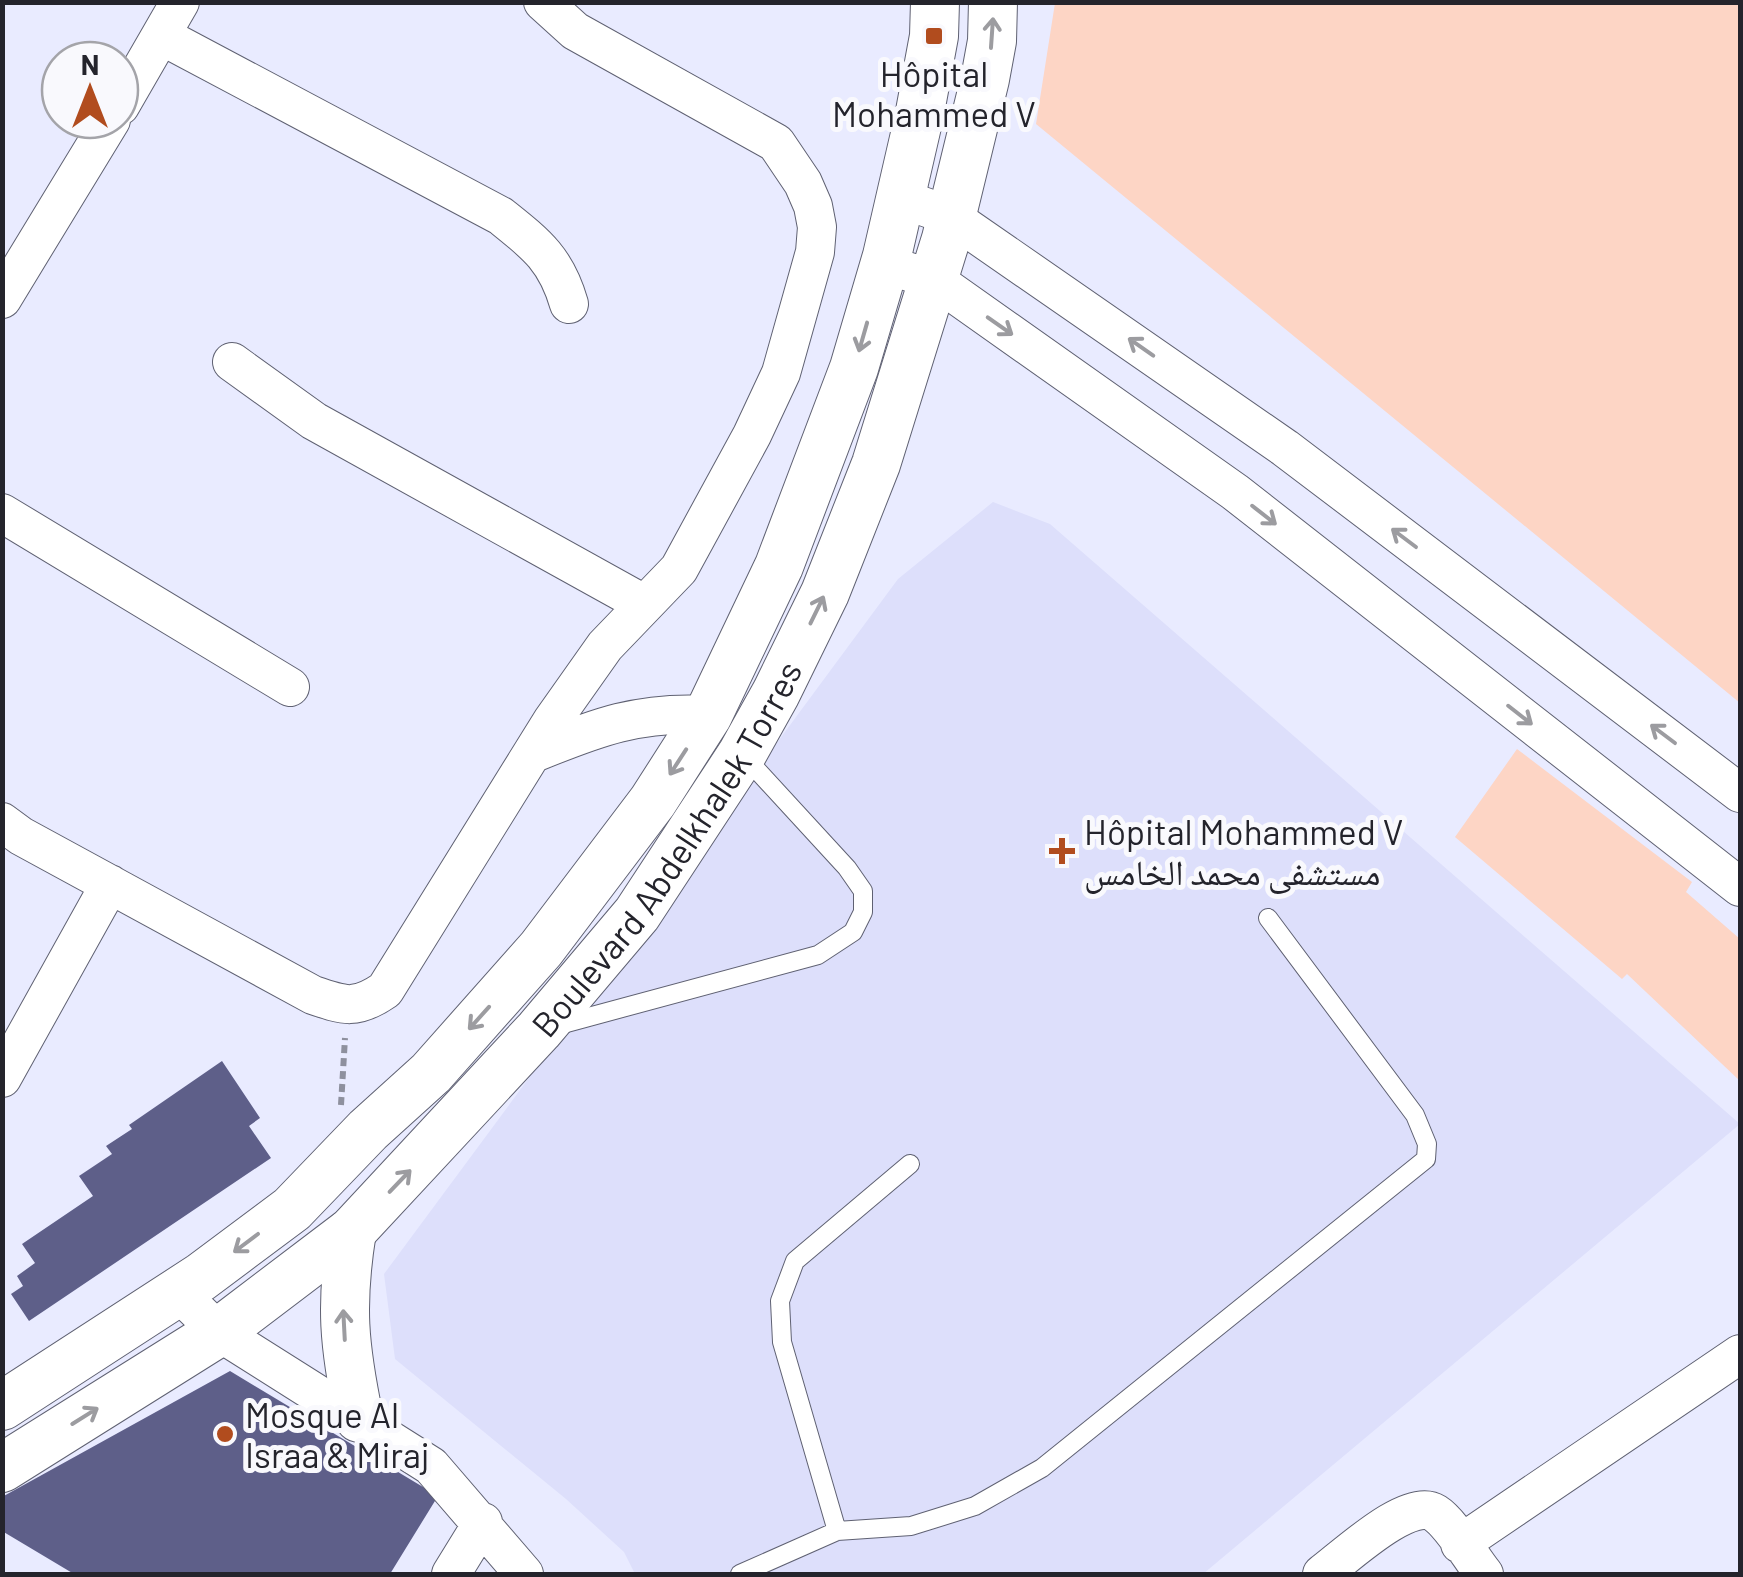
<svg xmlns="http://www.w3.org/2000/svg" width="1743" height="1577" font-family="Barlow,'Noto Naskh Arabic',sans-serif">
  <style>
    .built { fill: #dddffb }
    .green { fill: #fdd5c5 }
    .building { fill: #5e5f89 }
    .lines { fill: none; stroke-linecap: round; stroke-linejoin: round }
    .service-casing { stroke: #5f6172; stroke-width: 20 }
    .minor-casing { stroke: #5f6172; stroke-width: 40 }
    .tertiary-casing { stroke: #5f6172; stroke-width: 50 }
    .path { stroke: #8e909e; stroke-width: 6; stroke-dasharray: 8 5; stroke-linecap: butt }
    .service { stroke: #fff; stroke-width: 18 }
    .minor { stroke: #fff; stroke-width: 38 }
    .tertiary { stroke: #fff; stroke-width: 48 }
    .oneway { stroke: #9c9ca0 }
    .poi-dot { fill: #b14c1e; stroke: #f9f9fd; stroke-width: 4 }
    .labels { text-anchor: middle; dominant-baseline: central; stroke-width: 10; stroke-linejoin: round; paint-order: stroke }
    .poi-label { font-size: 35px; fill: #24242c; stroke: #f9f9fd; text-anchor: start }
    .street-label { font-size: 35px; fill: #24242c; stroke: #f9f9fd }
  </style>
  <rect width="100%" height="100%" fill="#e9ebff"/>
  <path class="built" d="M 993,502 L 1050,524 L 1740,1124 L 1203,1574 L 635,1574 L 624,1552 L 566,1499 L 395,1359 L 384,1274 L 898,579 Z"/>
  <path class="green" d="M 1055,3 L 1740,3 L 1740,703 L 1036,124 Z
    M 1517,749 L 1692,882 L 1686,892 L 1740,939 L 1740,1081 L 1627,974 L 1622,979 L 1455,837 Z"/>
  <path class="building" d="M 222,1061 L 260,1118 L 249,1126 L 271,1158 L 29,1321 L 11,1294 L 23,1286 L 17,1276 L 35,1263 L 22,1244 L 93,1196 L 79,1176 L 112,1154 L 106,1146 L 132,1129 L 129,1125 Z
    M 230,1371 L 438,1496 L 390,1574 L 74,1574 L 2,1531 L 2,1497 Z"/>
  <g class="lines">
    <defs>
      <path id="service" d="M 559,1025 L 818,955 L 853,932 L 863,912 L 863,891 L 847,868 L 744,756
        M 837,1531 L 782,1342 L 780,1301 L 795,1261 L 910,1164
        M 740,1574 L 837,1531 L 911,1526 L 975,1506 L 1042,1468 L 1426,1159 L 1427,1144 L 1415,1115 L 1268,918"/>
      <path id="minor" d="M 162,36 L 501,216 C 536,244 556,259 569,304
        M 120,106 L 180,2
        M 900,198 L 950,216 L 1285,448 L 1740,793
        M 884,264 L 935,280 L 1235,492 L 1740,887
        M 2,299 L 111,120
        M 232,362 L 314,421 L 644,604
        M 2,513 L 290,687
        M 534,753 C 597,727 640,711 708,715
        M 2,822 L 21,836 L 313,995 C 345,1006 356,1010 385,990 L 552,721 L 605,646 L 679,569 L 752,435 L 781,373 L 815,252 L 817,227 L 813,206 L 803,183 L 776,143 L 575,31 L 543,2
        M 2,1078 L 110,884
        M 178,1292 L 219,1332 L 431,1466 L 524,1574
        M 1460,1544 L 1740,1354
        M 451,1574 L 483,1522
        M 1322,1574 C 1344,1558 1409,1496 1435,1513 C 1451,1523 1471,1558 1484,1574"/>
      <g id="tertiary">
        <path d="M 352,1231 C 340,1305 344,1346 359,1418"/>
        <path d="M 2,1406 L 201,1277 L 292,1209 L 368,1130 L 431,1073 L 541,949 L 653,801 L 708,715 L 779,566 L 854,368 L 887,256 L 919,117 L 934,36 L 935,2"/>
        <path id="s1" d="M 2,1468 L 219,1332 L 352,1231 L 539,1030 L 637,914 L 742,754 L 776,693 L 825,593 L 876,464 L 946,239 L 985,79 L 992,41 L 993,2"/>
      </g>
    </defs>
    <use href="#service" class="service-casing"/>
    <use href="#minor" class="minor-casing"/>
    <use href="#tertiary" class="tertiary-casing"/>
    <path class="path" d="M 341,1105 L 345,1038"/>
    <use href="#service" class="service"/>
    <use href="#minor" class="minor"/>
    <use href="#tertiary" class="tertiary"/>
  </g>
  <defs><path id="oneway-shaft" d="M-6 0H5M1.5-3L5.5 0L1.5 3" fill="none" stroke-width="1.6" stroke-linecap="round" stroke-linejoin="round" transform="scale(2.5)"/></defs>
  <g class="oneway">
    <use href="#oneway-shaft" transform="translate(992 33) rotate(-86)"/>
    <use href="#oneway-shaft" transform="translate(1000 326) rotate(35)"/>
    <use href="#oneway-shaft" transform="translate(863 337) rotate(106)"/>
    <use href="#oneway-shaft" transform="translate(1141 347) rotate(-145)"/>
    <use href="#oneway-shaft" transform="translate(1264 515) rotate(38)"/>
    <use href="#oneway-shaft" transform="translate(1404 538) rotate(-143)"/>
    <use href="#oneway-shaft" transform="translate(817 610) rotate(-64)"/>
    <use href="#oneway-shaft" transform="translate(1520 715) rotate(38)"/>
    <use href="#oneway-shaft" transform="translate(1663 734) rotate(-143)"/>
    <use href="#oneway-shaft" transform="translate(678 762) rotate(123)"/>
    <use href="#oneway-shaft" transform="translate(479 1018) rotate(132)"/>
    <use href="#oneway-shaft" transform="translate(400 1181) rotate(-46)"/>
    <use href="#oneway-shaft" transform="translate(246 1243) rotate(143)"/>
    <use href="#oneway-shaft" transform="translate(344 1325) rotate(-93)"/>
    <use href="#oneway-shaft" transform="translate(85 1416) rotate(-32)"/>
  </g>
  <g class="poi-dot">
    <rect x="924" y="26" width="20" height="20" rx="5"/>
    <path d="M1057 836h10v10h10v10h-10v10h-10v-10h-10v-10h10z"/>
    <circle cx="225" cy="1434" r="10"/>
  </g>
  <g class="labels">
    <g class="poi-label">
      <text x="934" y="73" text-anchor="middle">Hôpital<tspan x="934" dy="40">Mohammed V</tspan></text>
      <text x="1084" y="831">Hôpital Mohammed V<tspan x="1084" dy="40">مستشفى محمد الخامس</tspan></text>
      <text x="245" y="1414">Mosque Al<tspan x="245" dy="40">Israa &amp; Miraj</tspan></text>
    </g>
    <g class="street-label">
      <text stroke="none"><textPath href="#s1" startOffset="920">Boulevard Abdelkhalek Torres</textPath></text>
    </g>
  </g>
  <rect width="1743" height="1577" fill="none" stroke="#24242c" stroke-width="10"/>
  <g transform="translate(90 90)"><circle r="48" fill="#f9f9fd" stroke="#a4a4a9" stroke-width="2.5"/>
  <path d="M0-8L18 38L0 25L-18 38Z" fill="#b14c1e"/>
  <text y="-15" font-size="28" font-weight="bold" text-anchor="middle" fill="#24242c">N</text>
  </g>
</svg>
